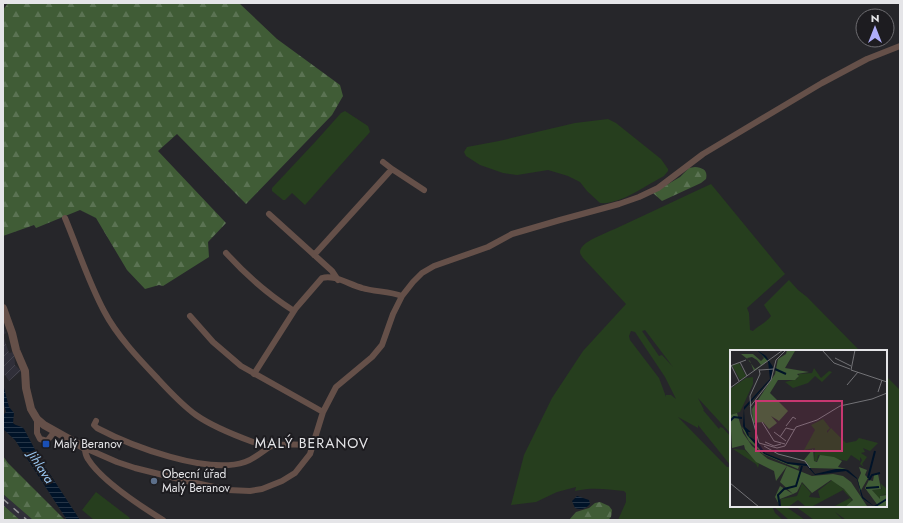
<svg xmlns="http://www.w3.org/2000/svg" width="903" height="523" font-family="Jost,sans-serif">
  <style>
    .built { fill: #302f39 }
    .industrial { fill: url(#industrial-furrows) }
    .grass { fill: #263e1e; fill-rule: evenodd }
    .forest { fill: url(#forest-firs) }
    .water { fill: url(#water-rules) }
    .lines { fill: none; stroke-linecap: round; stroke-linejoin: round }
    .minor { stroke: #655049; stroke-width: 6 }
    .tertiary { stroke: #655049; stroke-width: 8 }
    .rail { stroke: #939396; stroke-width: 1.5; stroke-dasharray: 7 7; stroke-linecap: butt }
    .transit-dot { fill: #1a4fb4; stroke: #1d1c20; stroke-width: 1.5 }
    .service-dot { fill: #5c6f8a; stroke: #1d1c20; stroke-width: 1.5 }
    .labels { text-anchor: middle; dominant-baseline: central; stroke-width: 4; stroke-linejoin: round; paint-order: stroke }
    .poi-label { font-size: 12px; fill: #e5e5e8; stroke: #1d1c20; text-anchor: start }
    .water-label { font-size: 13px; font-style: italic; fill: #9ecdf9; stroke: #1d1c20 }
    .quarter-label { font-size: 14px; letter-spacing: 1px; fill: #e5e5e8; stroke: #1d1c20 }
    .inset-river { fill: none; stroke: #001328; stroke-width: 2 }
    .inset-road { fill: none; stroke: #727276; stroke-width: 1 }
    .view { fill: #c73770; fill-opacity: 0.15; stroke: #c73770; stroke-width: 2 }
    .inset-edge { fill: none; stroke: #e5e5e8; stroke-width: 2 }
  </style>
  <defs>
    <pattern id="industrial-furrows" width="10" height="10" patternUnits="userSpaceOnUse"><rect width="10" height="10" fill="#302f39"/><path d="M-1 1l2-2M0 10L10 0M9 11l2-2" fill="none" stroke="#44434c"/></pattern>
    <pattern id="forest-firs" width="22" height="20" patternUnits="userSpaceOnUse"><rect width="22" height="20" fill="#405c36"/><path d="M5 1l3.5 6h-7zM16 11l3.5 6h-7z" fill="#5b7353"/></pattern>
    <pattern id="water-rules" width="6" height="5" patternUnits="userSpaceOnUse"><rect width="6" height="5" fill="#001328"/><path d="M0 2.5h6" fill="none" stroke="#253547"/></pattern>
  </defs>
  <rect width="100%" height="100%" fill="#26262a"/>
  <path class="built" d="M 3,494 L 33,520 L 20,520 L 3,505 Z"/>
  <path class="industrial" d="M 3,326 L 6,333 L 3,335 L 9,353 L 14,352 L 15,365 L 21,371 L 9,381 L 5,375 L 3,376 Z"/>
  <path class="grass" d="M 345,111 L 368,126 L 370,132 L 305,205 L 292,193 L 285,200 L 283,200 L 272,191 L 272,188 L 316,141 L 341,113 Z
    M 608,119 L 616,123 L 661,159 L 668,169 L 668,171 L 664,176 C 646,185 621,205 600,203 L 587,191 L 580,182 L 568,176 L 548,170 L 517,175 L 503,173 L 480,165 L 466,156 L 464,152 L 467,147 L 499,141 L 575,123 Z
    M 711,184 L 785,274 L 747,308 L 749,313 L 750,330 L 753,331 C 759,325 766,323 771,316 L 764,305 L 789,280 L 798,290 L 807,297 L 860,351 L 731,351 L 731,434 L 698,398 L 704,410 L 703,410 L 719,429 L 720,427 L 723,428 L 731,437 L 731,466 L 698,425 L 698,428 L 678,417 L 727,467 L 731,467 L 731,506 L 772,506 L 775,513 L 783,520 L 618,520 L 626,502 L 626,493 L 624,491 C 606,489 592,487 575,491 L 576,487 L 557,492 L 536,502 L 511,505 L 524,455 L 552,398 L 583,351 L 626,304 L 583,258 C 581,255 578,252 582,247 C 588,239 609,232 619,227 C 650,213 680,198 711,184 ZM 645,330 L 648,334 L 673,367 L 662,355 L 659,356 L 642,331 ZM 631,331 L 635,332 L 665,377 L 676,399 L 671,395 L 666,395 L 666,397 L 659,378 L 630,340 L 629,336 Z
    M 886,376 L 900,390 L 900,520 L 846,520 L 835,512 L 843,520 L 814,520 L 795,506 L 886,506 Z
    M 96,492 L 130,518 L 128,520 L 94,520 L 82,510 Z
    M 773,506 L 785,506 L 805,520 L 789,520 Z"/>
  <path class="forest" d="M 8,3 L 239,3 L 277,39 L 340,85 L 343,96 L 332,115 L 246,204 L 177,134 L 158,151 L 226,223 L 208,242 L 209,257 L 163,286 L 159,285 L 145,289 L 127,270 L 96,218 L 80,210 L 36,228 L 34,225 L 3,236 L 3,10 Z
    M 695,167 C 703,168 708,170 706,179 L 701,183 L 662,201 L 653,193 L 680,177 L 689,168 Z
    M 3,456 L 8,463 L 65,520 L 33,520 L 3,494 Z
    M 600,502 L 609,506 L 612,510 L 611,517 L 608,520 L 569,520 L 576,512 L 589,508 L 595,503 Z
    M 3,505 L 20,520 L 3,520 Z"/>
  <path class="water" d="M 3,384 L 9,407 L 14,413 L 13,423 C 17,427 21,425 24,429 L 40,459 L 80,520 L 67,520 L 15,440 L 3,429 L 3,415 L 6,412 L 3,401 Z
    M 577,496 L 589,500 L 590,504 C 586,509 581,510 575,508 L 572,501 Z"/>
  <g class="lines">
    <path class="minor" d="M 383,162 L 392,169
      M 269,214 L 332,271 L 338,280
      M 65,218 C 78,249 88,281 104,311 C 117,336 139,359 158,379 C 170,392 182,405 196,415 C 213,427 234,435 253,442 C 273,448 293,442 313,446
      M 226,253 C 246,275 269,295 294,311
      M 314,255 L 392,169 L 424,190
      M 190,316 L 213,342 L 241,366 L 323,412
      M 254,374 L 296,308 L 322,278 C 334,274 350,285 362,288 C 375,292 389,291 402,296
      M 37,419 L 37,433 L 40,439 L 47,441 L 55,431
      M 96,421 L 94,425 L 97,428 C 131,446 207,475 245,462 C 254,459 263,451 271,446
      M 85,448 L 117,462 L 135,468 L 191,482 L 228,490 L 250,491 L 262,489 L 282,481 L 295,473 L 310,454 L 323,412 L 336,387 L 372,357 L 382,345 L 393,314 L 402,296 L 413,282 L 422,273 L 434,266 L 488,247 L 512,234 L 560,220 L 619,204 L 639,197 L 658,188 L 703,154 L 822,83 L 867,59 L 900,46
      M 85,448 C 85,452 86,456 88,459 C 101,480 142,507 163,520"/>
    <path class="tertiary" d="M 3,308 L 12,333 L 16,350 L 25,371 L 26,388 L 31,409 L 37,419 L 44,425 L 85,448"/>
    <path class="rail" d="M 3,499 L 27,520"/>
  </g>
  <rect class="transit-dot" x="42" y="440" width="8" height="8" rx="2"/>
  <circle class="service-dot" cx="154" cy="481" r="4"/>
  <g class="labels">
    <g class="poi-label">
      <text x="54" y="444">Malý Beranov</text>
      <text x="162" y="474">Obecní úřad<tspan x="162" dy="14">Malý Beranov</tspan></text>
    </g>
    <g class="water-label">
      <text transform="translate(41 467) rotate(57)">Jihlava</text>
    </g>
    <g class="quarter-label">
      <text x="312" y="443">MALÝ BERANOV</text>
    </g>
  </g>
  <g transform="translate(730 350)">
    <rect width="157" height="157" fill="#26262a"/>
    <path d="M 84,18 L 91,28 L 99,21 L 102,22 L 92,32 L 85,26 L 78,33 L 63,38 L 55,32 L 67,29 L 69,24 L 82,23 ZM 23,24 L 23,34 L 10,62 L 0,65 L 0,39 L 16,28 L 23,27 ZM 93,69 L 100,78 L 97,81 L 97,83 L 101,78 L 116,93 L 126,91 L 129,88 L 148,93 L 140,101 L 133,98 L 135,102 L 131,103 L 137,107 L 132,114 L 134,117 L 130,114 L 132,110 L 130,107 L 130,111 L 121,105 L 117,111 L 88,105 L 87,111 L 84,111 L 85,98 L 74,100 L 85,80 L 81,75 ZM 3,99 L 15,100 L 29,114 L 28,118 L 26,114 ZM 102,130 L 116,141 L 123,152 L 114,157 L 103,157 L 120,148 L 113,140 L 81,157 L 75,156 L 68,150 L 58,157 L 51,157 L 51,149 L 67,146 L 72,133 L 81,143 L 79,147 L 90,148 L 88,141 ZM 150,133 L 157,139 L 157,144 L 150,146 L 150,150 L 142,140 L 152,139 Z" fill="#263e1e"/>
    <path d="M 57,0 L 65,1 L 55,18 L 79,22 L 67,24 L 69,26 L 65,30 L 48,30 L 40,43 L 58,61 L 49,71 L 41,66 L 47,73 L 39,79 L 33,72 L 23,73 L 22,59 L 45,24 L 48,9 L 56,4 ZM 29,1 L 38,11 L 24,21 L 20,11 L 11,4 L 23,4 L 31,11 L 34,8 ZM 22,7 L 27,10 L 31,15 L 25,19 L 17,8 ZM 7,63 L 13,83 L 22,96 L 38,109 L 57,116 L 46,131 L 44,121 L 26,112 L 15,99 L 14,95 L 2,98 L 0,65 ZM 11,76 L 34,103 L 56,113 L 69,116 L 68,119 L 33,104 L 19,91 ZM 83,99 L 84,111 L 87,112 L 90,105 L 104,107 L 112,111 L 108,117 L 116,119 L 80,118 L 74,110 ZM 57,116 L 82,126 L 103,124 L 113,126 L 121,132 L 137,156 L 115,157 L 123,150 L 114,139 L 101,130 L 82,143 L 72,132 L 67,142 L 63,144 L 50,132 ZM 129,117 L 137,120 L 135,125 L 138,128 L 130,142 L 128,130 L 131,123 ZM 148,124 L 151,139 L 142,140 L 150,149 L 150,146 L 157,145 L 157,157 L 149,157 L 135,138 L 139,130 L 143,131 L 144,125 ZM 50,136 L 63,144 L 50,149 L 50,156 L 45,147 Z" fill="#405c36" fill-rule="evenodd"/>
    <path d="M 9,13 L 16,26 L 10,30 L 2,15 Z" fill="#263e1e"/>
    <path d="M 27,0 L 36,6 L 43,17 L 41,29 L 14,60 L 15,77 L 21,82 L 18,82 L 19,86 L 26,91 L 25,87 L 35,103 L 57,112 L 77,114 L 85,124 L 106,119 L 114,119 L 118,120 L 127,128 L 133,147 L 145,157 L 132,148 L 127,129 L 116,121 L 85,125 L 77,116 L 58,114 L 34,104 L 17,85 L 13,76 L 14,57 L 40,29 L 38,11 Z" fill="#001328"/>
    <path class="inset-river" d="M 45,19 L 56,24M 0,71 L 4,67 L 12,68M 138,128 L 145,101M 139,130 L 142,125 L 150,123M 136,138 L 149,137M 50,157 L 48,145 L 54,139 L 66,136 L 72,116M 144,157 L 157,149"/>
    <path class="inset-road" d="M 92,0 L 104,13 L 120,19M 125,0 L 121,20 L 157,32M 105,8 L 121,16M 10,12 L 17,26M 1,15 L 9,31M 0,16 L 16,10M 29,19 L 30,24 L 20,46 L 21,64 L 29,93 L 47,98 L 55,96 L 66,77 L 87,70 L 110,56 L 142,49 L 157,43M 30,20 L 44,19M 117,35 L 128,22M 0,38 L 53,0M 148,42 L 152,30M 20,57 L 41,30 L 46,10 L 56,0M 32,72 L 44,91 L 55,94M 56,76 L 63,67 L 66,69M 44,82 L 56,91M 50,87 L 56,78 L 64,80M 35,92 L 44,96 L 51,94M 34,96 L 48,104 L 75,111 L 80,118M 0,133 L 29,157"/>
    <path class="view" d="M 26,51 L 112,51 L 112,101 L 26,101 Z"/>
    <rect width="157" height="157" class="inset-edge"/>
  </g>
  <rect width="903" height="523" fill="none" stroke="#e5e5e8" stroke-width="8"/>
  <g transform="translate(875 28)"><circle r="19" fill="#1d1c20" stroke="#6d6c70"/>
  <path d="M0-3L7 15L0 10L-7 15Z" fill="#b0aefa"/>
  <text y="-6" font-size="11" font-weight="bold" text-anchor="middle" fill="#e5e5e8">N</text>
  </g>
</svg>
